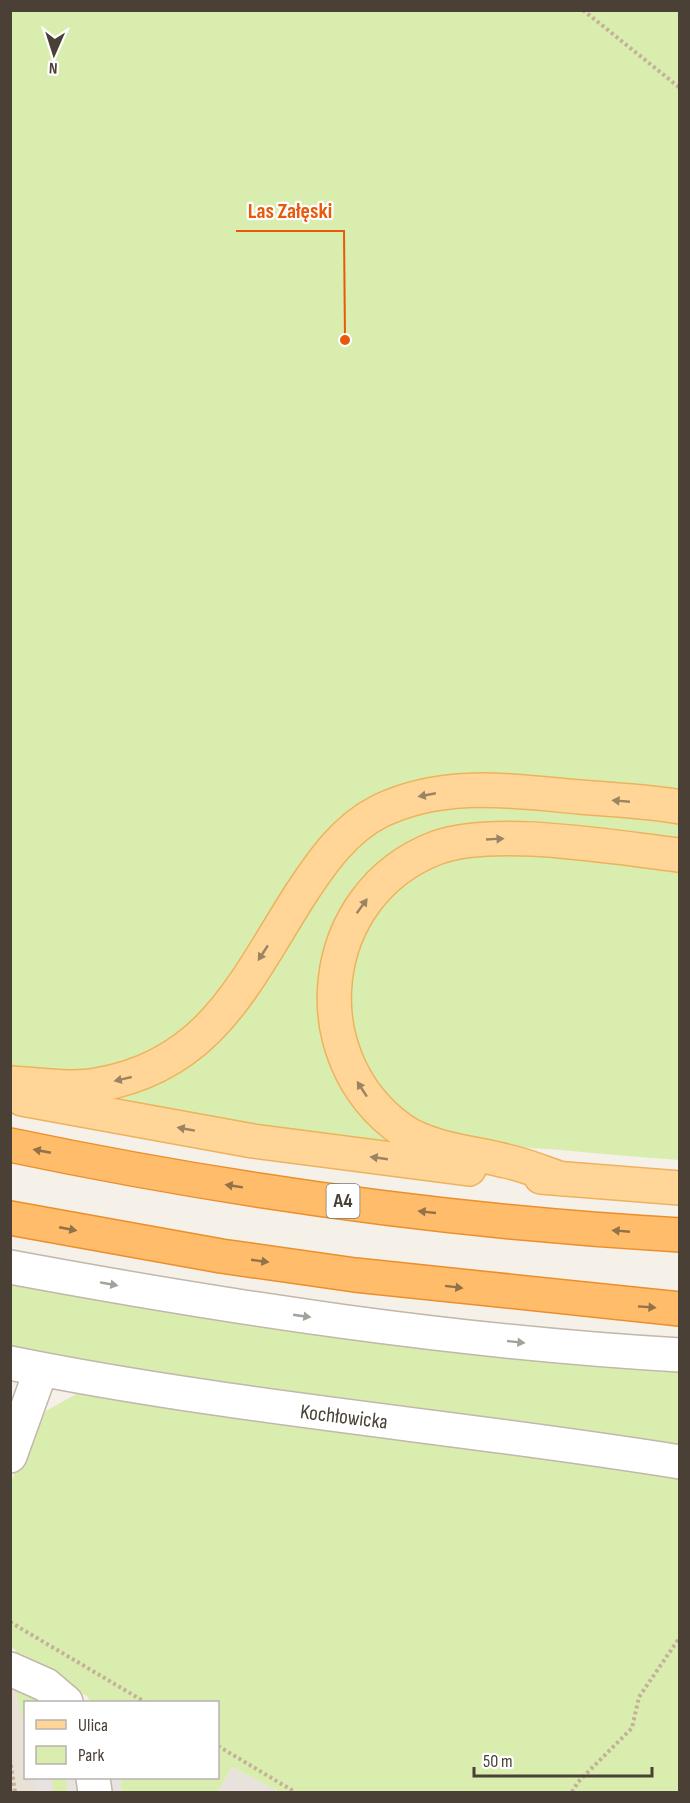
<svg xmlns="http://www.w3.org/2000/svg" width="690" height="1803" font-family="'Sofia Sans Condensed',sans-serif">
  <style>
    .residential { fill: #eae1d6 }
    .industrial { fill: #e8e2dd }
    .green { fill: #d8edae }
    .parking { fill: #e6e3e0 }
    .lines { fill: none; stroke-linecap: round; stroke-linejoin: round }
    .minor-casing { stroke: #c2b7aa; stroke-width: 36 }
    .major-casing { stroke: #eeb25d; stroke-width: 36 }
    .highway-casing { stroke: #eb8f2d; stroke-width: 36 }
    .path { stroke: #c5b19a; stroke-width: 4; stroke-dasharray: 3 3; stroke-linecap: butt }
    .minor { stroke: #fff; stroke-width: 33 }
    .major { stroke: #ffd698; stroke-width: 33 }
    .highway { stroke: #ffbc6a; stroke-width: 33 }
    .oneway { fill: #9b8462 }
    .oneway2 { fill: #92724b }
    .oneway3 { fill: #a4a09a }
    .labels { text-anchor: middle; dominant-baseline: central; stroke-width: 4.5; stroke-linejoin: round; paint-order: stroke }
    .shield { fill: #fff; stroke: #807972; stroke-width: 1.5 }
    .shield-label { font-size: 20px; font-weight: bold; fill: #4a4036 }
    .street-label { font-size: 21px; fill: #4a4036; stroke: #fff }
    .leader { fill: none; stroke: #e8590c; stroke-width: 2 }
    .callout-dot { fill: #e8590c; stroke: #fff; stroke-width: 2 }
    .callout-label { font-size: 22px; text-anchor: middle; font-weight: bold; fill: #e8590c; stroke: #fff; stroke-width: 4.5; stroke-linejoin: round; paint-order: stroke }
  </style>
  <rect width="100%" height="100%" fill="#f5f0e8"/>
  <path class="residential" d="M 10,1654 L 26,1702 L 26,1778 L 60,1778 L 62,1792 L 11,1792 Z"/>
  <path class="industrial" d="M 232,1767 L 280,1792 L 218,1792 Z"/>
  <path class="green" d="M 11,11 L 679,11 L 679,795 L 394,792 L 180,1037 L 104,1071 L 32,1070 L 11,1066 Z
    M 484,802 L 679,820 L 679,841 L 445,833 L 321,977 L 397,1143 L 395,1148 L 109,1103 L 107,1098 L 161,1080 L 358,842 L 418,809 Z
    M 512,852 L 679,869 L 679,1160 C 640,1157 601,1154 561,1150 C 510,1146 452,1146 408,1116 C 385,1101 369,1075 360,1051 C 337,985 353,924 408,880 C 438,856 476,856 512,852 Z
    M 10,1280 L 679,1369 L 679,1449 L 298,1398 L 11,1350 Z
    M 80,1392 L 679,1475 L 679,1792 L 280,1792 L 232,1767 L 218,1792 L 122,1792 L 120,1778 L 218,1778 L 218,1702 L 90,1702 L 87,1696 L 45,1676 L 41,1665 L 23,1656 L 18,1658 L 14,1654 L 16,1650 L 10,1647 L 10,1483 L 46,1411 Z
    M 15,1682 L 56,1702 L 26,1702 L 25,1720 L 20,1712 Z
    M 52,1778 L 66,1778 L 68,1792 L 53,1792 Z"/>
  <path class="parking" d="M 34,1778 L 51,1778 L 53,1792 L 36,1792 Z
    M 66,1778 L 82,1778 L 84,1792 L 68,1792 Z
    M 104,1778 L 120,1778 L 122,1792 L 106,1792 Z"/>
  <g class="lines">
    <defs>
      <path id="minor" d="M 10,1267 C 231,1308 455,1342 680,1355
        M 10,1363 C 232,1408 457,1426 680,1462
        M 10,1456 L 41,1370
        M 10,1669 L 46,1685 L 66,1702
        M 93,1778 L 95,1792"/>
      <path id="major" d="M 10,1083 C 38,1084 70,1090 97,1085 C 210,1066 244,983 300,895 C 321,863 344,829 380,811 C 444,780 512,791 580,797 C 613,800 647,801 680,807
        M 22,1099 L 253,1141 L 469,1169
        M 541,1177 L 680,1188
        M 562,1179 C 544,1173 525,1165 506,1161 C 475,1153 429,1149 402,1130 C 299,1057 316,894 436,848 C 494,826 616,848 680,855"/>
      <path id="highway" d="M 10,1145 C 230,1191 455,1222 680,1235
        M 10,1218 L 221,1256 L 355,1275 L 680,1309"/>
    </defs>
    <use href="#minor" class="minor-casing"/>
    <use href="#major" class="major-casing"/>
    <use href="#highway" class="highway-casing"/>
    <path class="path" d="M 583,10 L 680,88
      M 10,1622 L 145,1702
      M 218,1746 L 295,1792
      M 10,1759 L 15,1792
      M 572,1792 L 578,1782 L 632,1728 L 639,1697 L 680,1637"/>
    <use href="#minor" class="minor"/>
    <use href="#major" class="major"/>
    <use href="#highway" class="highway"/>
  </g>
  <defs><path id="oneway-solid" d="M-6-.8H1V-3.2L6.5 0L1 3.2V.8H-6Z" transform="scale(1.5)"/></defs>
  <g class="oneway">
    <use href="#oneway-solid" transform="translate(427 795) rotate(169)"/>
    <use href="#oneway-solid" transform="translate(621 801) rotate(-175)"/>
    <use href="#oneway-solid" transform="translate(495 839) rotate(-3)"/>
    <use href="#oneway-solid" transform="translate(362 906) rotate(-54)"/>
    <use href="#oneway-solid" transform="translate(263 953) rotate(123)"/>
    <use href="#oneway-solid" transform="translate(123 1079) rotate(167)"/>
    <use href="#oneway-solid" transform="translate(362 1089) rotate(-123)"/>
    <use href="#oneway-solid" transform="translate(186 1129) rotate(-170)"/>
    <use href="#oneway-solid" transform="translate(379 1158) rotate(-172)"/>
  </g>
  <g class="oneway2">
    <use href="#oneway-solid" transform="translate(42 1151) rotate(-169)"/>
    <use href="#oneway-solid" transform="translate(234 1186) rotate(-171)"/>
    <use href="#oneway-solid" transform="translate(427 1212) rotate(-174)"/>
    <use href="#oneway-solid" transform="translate(68 1229) rotate(11)"/>
    <use href="#oneway-solid" transform="translate(621 1231) rotate(-175)"/>
    <use href="#oneway-solid" transform="translate(260 1261) rotate(8)"/>
    <use href="#oneway-solid" transform="translate(454 1287) rotate(7)"/>
    <use href="#oneway-solid" transform="translate(647 1307) rotate(4)"/>
  </g>
  <g class="oneway3">
    <use href="#oneway-solid" transform="translate(109 1284) rotate(10)"/>
    <use href="#oneway-solid" transform="translate(302 1316) rotate(8)"/>
    <use href="#oneway-solid" transform="translate(516 1342) rotate(6)"/>
  </g>
  <g class="labels">
    <rect class="shield" x="326.5" y="1184" width="33" height="34" rx="4.5"/>
    <g class="shield-label">
      <text x="343" y="1201">A4</text>
    </g>
    <g class="street-label">
      <text transform="translate(344 1417) rotate(7)">Kochłowicka</text>
    </g>
  </g>
  <path class="leader" d="M345 340L344 231H236"/>
  <circle class="callout-dot" cx="345" cy="340" r="6"/>
  <g class="callout-label">
    <text x="290" y="218">Las Załęski</text>
  </g>
  <rect width="690" height="1803" fill="none" stroke="#4a4036" stroke-width="24"/>
  <rect x="24" y="1701" width="195" height="78" fill="#ffffff" stroke="#b7b3af" stroke-width="1.5"/>
  <rect x="36" y="1720" width="30" height="9" fill="#ffd698" stroke="#b7b3af" stroke-width="1.5"/>
  <text x="78" y="1731" font-size="18" fill="#4a4036">Ulica</text>
  <rect x="36" y="1746" width="30" height="18" fill="#d8edae" stroke="#b7b3af" stroke-width="1.5"/>
  <text x="78" y="1761" font-size="18" fill="#4a4036">Park</text>
  <g transform="translate(54 54) rotate(183)" stroke="#ffffff" stroke-width="4.5" paint-order="stroke">
  <path d="M0-4.5L10 22L0 15L-10 22Z" fill="#4a4036"/>
  <text y="-9" font-size="16" font-weight="bold" text-anchor="middle" fill="#4a4036">N</text>
  </g>
  <path d="M474 1767v9h178v-9" fill="none" stroke="#4a4036" stroke-width="3"/>
  <text x="483" y="1767" font-size="18" fill="#4a4036" stroke="#ffffff" stroke-width="4.5" paint-order="stroke">50 m</text>
</svg>
